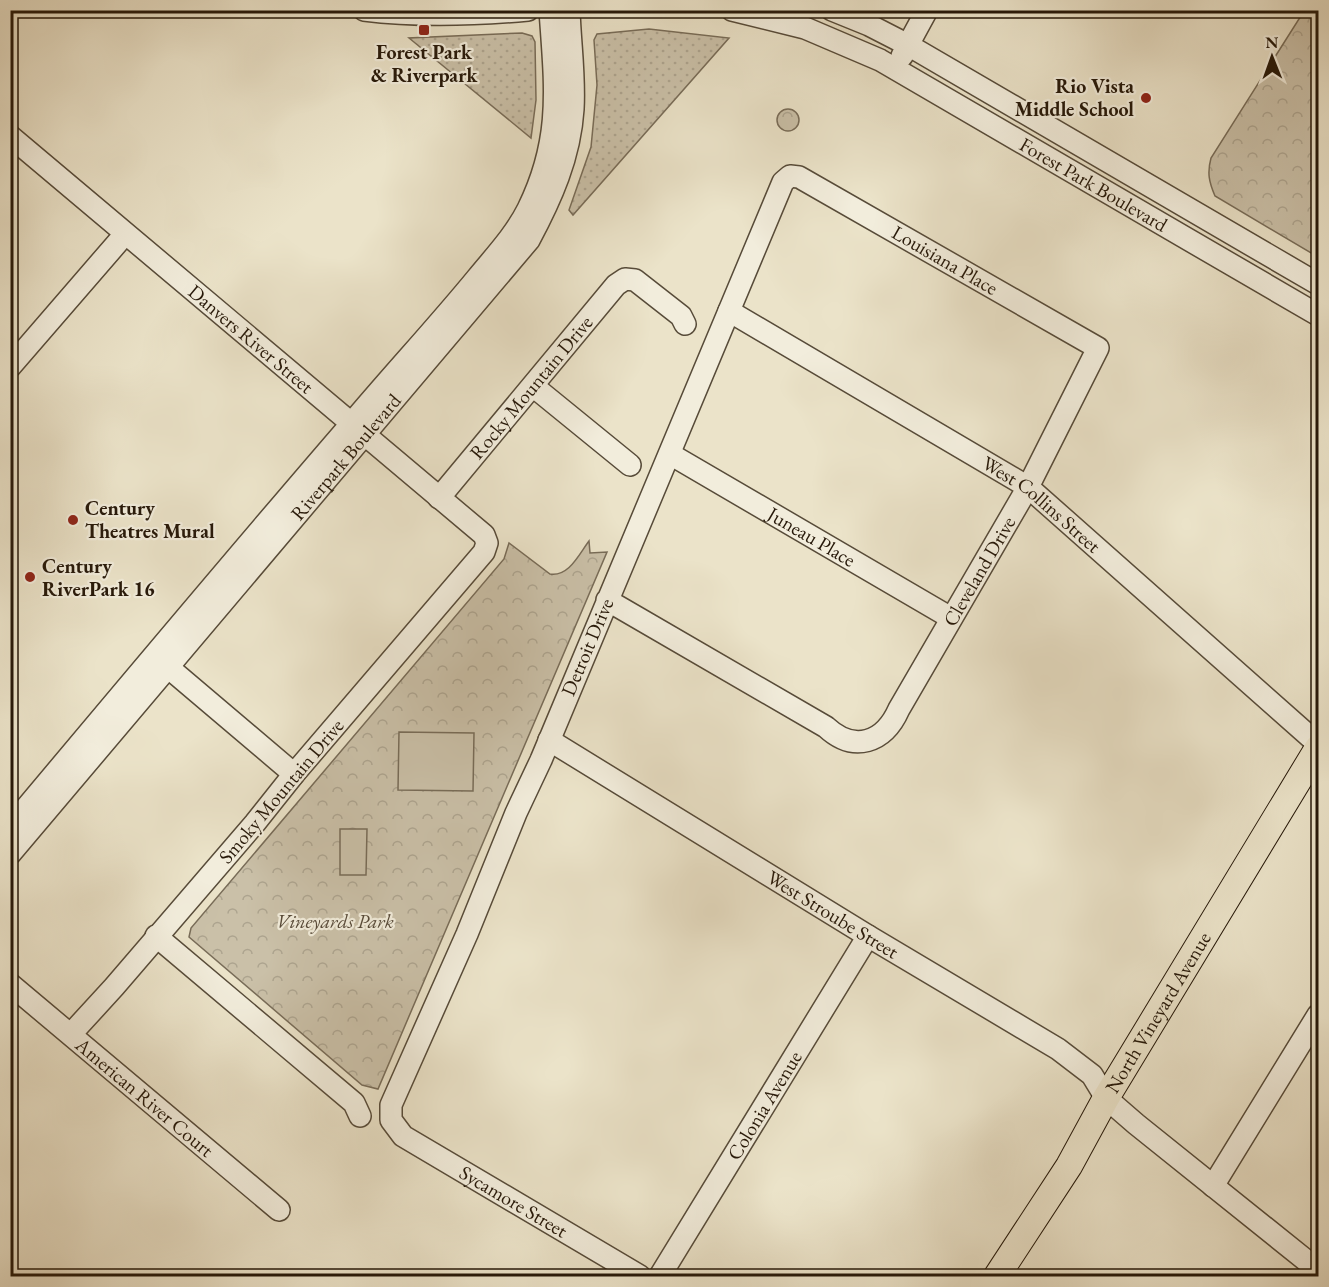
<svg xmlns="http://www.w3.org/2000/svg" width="1329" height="1287" font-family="'EB Garamond',serif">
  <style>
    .grass { fill: url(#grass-dots); stroke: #786c58; stroke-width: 1.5 }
    .forest { fill: url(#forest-crowns); stroke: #786c58; stroke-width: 1.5 }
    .garden { fill: #cac0a8; stroke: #786c58; stroke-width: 1.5 }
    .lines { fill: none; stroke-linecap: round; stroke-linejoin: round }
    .minor-casing { stroke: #574b39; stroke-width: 24 }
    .major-casing { stroke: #261809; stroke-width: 28 }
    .minor { stroke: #f2eddc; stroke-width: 21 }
    .major { stroke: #ebe3c9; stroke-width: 26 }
    .poi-dot { fill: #8f2418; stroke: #f2eddc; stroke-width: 2 }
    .labels { text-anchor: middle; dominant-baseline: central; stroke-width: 4.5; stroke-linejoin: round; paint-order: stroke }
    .poi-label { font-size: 20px; font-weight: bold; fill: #261809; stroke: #f2eddc; text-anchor: start }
    .street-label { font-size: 20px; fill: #261809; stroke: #f2eddc }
    .park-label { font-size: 20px; font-style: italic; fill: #574a39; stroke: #f2eddc }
  </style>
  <defs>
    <pattern id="grass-dots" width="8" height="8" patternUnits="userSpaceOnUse" patternTransform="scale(1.5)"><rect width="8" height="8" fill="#cac0a8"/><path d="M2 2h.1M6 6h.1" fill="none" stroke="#ada48f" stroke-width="1.8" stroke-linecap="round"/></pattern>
    <pattern id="forest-crowns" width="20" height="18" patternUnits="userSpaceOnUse" patternTransform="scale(1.5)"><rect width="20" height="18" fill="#cac0a8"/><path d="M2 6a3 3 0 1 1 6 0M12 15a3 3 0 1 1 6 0" fill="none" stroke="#ada48f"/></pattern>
  </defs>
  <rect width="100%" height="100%" fill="#ebe3c9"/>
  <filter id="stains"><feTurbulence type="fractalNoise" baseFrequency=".00333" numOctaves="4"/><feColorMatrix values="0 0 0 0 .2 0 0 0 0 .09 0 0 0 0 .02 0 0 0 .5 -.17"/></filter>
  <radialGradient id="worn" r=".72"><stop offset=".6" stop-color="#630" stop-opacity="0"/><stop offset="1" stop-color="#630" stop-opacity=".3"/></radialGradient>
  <path class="grass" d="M 649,29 L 729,38 L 573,215 L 569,210 L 591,147 L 597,85 L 594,40 L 597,34 Z
    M 522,33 L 532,36 L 535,42 L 536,100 L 531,138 L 409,38 Z"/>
  <path class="forest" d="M 1304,11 L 1318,11 L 1318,257 L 1215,196 C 1209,182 1207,173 1211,158 Z
    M777 120a11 11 0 1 1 22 0a11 11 0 1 1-22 0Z
    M 589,541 L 590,553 L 607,552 L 378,1089 L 362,1085 L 189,937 L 191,928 L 504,559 L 509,543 L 550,574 C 569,577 579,554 589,541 Z"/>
  <path class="garden" d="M 399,732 L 474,733 L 473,791 L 398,790 Z
    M 340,829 L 367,829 L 366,875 L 340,875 Z"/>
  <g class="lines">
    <defs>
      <g id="minor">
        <path d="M 364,10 C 420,17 473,15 528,10"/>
        <path id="s1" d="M 732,10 L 805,28 L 880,60 L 1318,315"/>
        <path d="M 832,10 L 869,25 L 908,45 L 1318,284"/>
        <path d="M 902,56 L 927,10"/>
        <path id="s2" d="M 10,136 L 484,535 L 487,543 L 484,552 L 294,774 L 255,823 L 114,987 L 71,1034"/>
        <path id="s3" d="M 729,311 L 1028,487 L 1318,744"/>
        <path d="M 10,367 L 125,234"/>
        <path d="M 533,386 L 630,465"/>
        <path id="s4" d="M 670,454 L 951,618"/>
        <path id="s5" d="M 439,498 L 616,285 L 625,279 L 635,280 L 681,316 L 685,324"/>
        <path id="s6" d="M 607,600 L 826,727 C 854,753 884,743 899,709 L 1028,487 L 1098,348 L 799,177 L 790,176 L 783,182 L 541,760 L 516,813 L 467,934 L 391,1105 L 391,1120 L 403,1136 L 640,1276"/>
        <path d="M 169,668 L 294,774"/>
        <path id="s7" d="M 549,740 L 868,936 L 1058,1049 L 1092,1075 L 1106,1098 L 1136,1124 L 1318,1270"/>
        <path d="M 10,827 C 123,692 236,557 351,424 C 392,375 436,328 477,278 C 495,256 515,235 528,209 C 563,138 555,85 550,10"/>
        <path id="s8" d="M 10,854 L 529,240 C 551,199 570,157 573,109 C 575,76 570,43 569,10"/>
        <path d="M 156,936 L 354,1103 L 360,1116"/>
        <path id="s9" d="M 10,984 L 279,1210"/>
        <path d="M 1213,1186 L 1318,1015"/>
        <path id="s10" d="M 660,1276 L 868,936"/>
      </g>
      <g id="major">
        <path id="s11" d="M 997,1276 L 1069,1166 L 1106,1098 L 1318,748"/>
      </g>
    </defs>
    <use href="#minor" class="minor-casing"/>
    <use href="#major" class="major-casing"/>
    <use href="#minor" class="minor"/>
    <use href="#major" class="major"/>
  </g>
  <g class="poi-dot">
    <rect x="418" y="24" width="12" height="12" rx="3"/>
    <circle cx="1146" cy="98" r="6"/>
    <circle cx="73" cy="520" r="6"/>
    <circle cx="30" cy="577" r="6"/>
  </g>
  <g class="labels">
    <g class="poi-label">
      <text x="424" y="52" text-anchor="middle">Forest Park<tspan x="424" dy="23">&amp; Riverpark</tspan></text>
      <text x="1134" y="86" text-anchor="end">Rio Vista<tspan x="1134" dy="23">Middle School</tspan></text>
      <text x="85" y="508">Century<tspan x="85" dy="23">Theatres Mural</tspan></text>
      <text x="42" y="566">Century<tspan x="42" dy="23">RiverPark 16</tspan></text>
    </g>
    <g class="street-label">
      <text stroke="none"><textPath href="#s1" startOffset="404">Forest Park Boulevard</textPath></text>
      <text transform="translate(945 260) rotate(30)">Louisiana Place</text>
      <text stroke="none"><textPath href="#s2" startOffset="315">Danvers River Street</textPath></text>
      <text stroke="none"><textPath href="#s5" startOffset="144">Rocky Mountain Drive</textPath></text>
      <text stroke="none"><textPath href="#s8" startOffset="520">Riverpark Boulevard</textPath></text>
      <text stroke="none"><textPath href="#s3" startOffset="368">West Collins Street</textPath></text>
      <text stroke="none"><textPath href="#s4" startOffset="164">Juneau Place</textPath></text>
      <text stroke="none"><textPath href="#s6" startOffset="504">Cleveland Drive</textPath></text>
      <text transform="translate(587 647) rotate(-67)">Detroit Drive</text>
      <text transform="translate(281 791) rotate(-50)">Smoky Mountain Drive</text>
      <text stroke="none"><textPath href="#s7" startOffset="333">West Stroube Street</textPath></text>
      <text stroke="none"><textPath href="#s11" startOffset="309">North Vineyard Avenue</textPath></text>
      <text stroke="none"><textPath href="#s9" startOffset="176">American River Court</textPath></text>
      <text stroke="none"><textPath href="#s10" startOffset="200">Colonia Avenue</textPath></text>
      <text stroke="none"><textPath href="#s6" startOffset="2286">Sycamore Street</textPath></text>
    </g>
    <g class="park-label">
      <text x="335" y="921">Vineyards Park</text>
    </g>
  </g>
  <rect width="1329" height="1287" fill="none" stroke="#ebe3c9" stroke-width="36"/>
  <rect x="12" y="12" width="1305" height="1263" fill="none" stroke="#261809" stroke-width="3"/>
  <rect x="18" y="18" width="1293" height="1251" fill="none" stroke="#261809" stroke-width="1.5"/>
  <g transform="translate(1272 57) rotate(359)" stroke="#f2eddc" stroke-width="4.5" paint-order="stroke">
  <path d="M0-4.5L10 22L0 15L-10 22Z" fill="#261809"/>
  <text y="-9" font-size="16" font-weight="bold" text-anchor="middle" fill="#261809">N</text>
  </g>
  <rect width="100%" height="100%" filter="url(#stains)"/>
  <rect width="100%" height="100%" fill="url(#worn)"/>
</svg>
